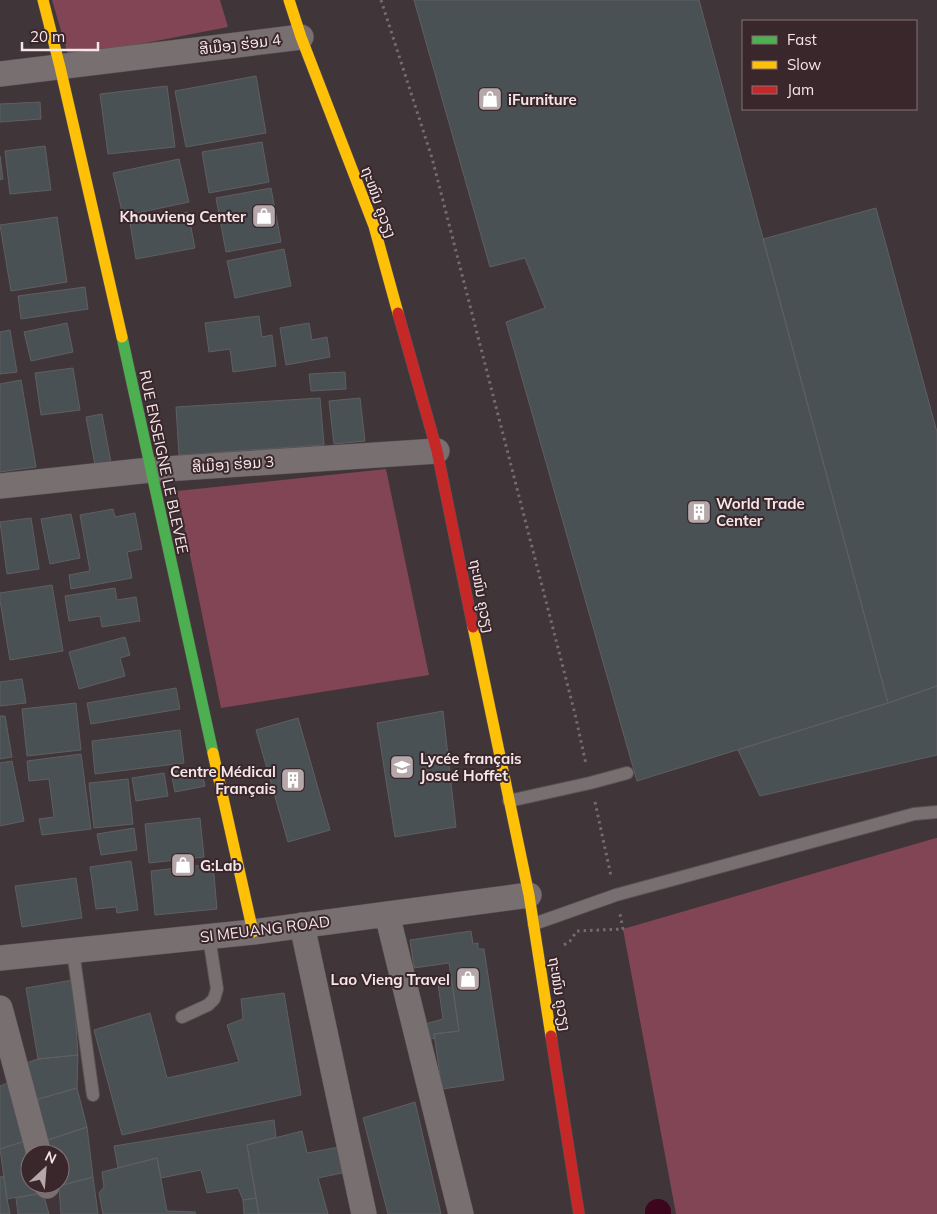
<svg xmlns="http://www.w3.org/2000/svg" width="937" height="1214" font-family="Mulish,'Noto Sans Lao',sans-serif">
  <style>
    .green { fill: #814555 }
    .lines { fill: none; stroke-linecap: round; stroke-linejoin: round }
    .canal { stroke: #3d061c; stroke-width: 26 }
    .building { fill: #4a5154; stroke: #5f5f61 }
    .lane-casing { stroke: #5c5255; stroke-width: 14 }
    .street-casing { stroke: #5c5255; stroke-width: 26 }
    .fast-casing { stroke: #5c5255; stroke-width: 12 }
    .slow-casing { stroke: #5c5255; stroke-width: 12 }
    .jam-casing { stroke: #5c5255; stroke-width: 12 }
    .path { stroke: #766c6f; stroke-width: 3; stroke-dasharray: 2.5 4; stroke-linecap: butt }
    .lane { stroke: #786f71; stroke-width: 12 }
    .street { stroke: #786f71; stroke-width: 25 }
    .fast { stroke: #4caf50; stroke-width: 11 }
    .slow { stroke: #ffc107; stroke-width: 11 }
    .jam { stroke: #c62828; stroke-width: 11 }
    .labels { text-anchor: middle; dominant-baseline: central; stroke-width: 4; stroke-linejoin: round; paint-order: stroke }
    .street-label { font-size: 15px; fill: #f4e6e9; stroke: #3a272b }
    .poi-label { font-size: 15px; font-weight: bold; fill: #f4e6e9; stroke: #3a272b; text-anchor: start }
  </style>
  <rect width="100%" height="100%" fill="#403538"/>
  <path class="green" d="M 52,0 L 220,0 L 228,27 L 69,58 Z
    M 386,469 L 429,675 L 221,708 L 177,491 Z
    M 936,838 L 937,838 L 937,1214 L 676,1214 L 623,929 Z"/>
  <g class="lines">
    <path class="canal" d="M 658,1212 L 658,1214"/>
  </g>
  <path class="building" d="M 414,0 L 699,0 L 888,703 L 637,781 L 506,322 L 545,308 L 525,258 L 490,267 Z
    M 256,76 L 266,133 L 186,147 L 175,91 Z
    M 167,86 L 175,147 L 108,154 L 100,94 Z
    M 40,102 L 41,119 L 0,122 L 0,104 Z
    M 262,142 L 269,182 L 209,193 L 202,152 Z
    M 45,146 L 51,190 L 10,194 L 5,151 Z
    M 0,156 L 3,179 L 0,180 Z
    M 179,159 L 189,202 L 123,216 L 113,173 Z
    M 271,188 L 281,242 L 226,252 L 216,198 Z
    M 876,208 L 937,432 L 937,686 L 888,703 L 763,239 Z
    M 188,212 L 195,248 L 136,259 L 130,223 Z
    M 57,217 L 67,282 L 11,291 L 0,225 Z
    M 284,249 L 291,286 L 235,298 L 227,261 Z
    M 85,287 L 88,309 L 21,319 L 18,296 Z
    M 259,316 L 262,337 L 272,335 L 276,366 L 233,372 L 230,349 L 209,352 L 205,323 Z
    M 67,323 L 73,352 L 31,361 L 24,332 Z
    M 309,323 L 312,340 L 327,337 L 330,357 L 286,365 L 280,328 Z
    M 10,330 L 17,372 L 0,374 L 0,332 Z
    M 73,368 L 80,410 L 41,415 L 35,373 Z
    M 345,372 L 346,389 L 311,391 L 309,374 Z
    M 21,380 L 36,467 L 0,472 L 0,384 Z
    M 320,398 L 324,445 L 179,455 L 176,407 Z
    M 360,398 L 365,441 L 334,444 L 329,401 Z
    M 102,414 L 111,463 L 95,465 L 86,417 Z
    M 113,509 L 115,517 L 135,513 L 142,549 L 127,552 L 132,578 L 71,589 L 69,575 L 90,571 L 80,515 Z
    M 71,514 L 80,558 L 50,564 L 41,519 Z
    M 31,518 L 39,569 L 7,574 L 0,522 Z
    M 52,585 L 63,651 L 10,660 L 0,601 L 0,593 Z
    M 115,588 L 117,600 L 136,597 L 140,621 L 102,627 L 100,616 L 69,621 L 65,596 Z
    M 125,637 L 130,655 L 120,658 L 125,676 L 79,689 L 69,652 Z
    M 22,679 L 26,703 L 0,706 L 0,682 Z
    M 937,686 L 937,755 L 760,796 L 738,750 L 888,703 Z
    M 176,688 L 180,709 L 91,724 L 87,703 Z
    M 76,703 L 81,750 L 27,756 L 22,709 Z
    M 443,711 L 456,827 L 395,837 L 377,723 Z
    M 0,716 L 5,716 L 12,757 L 0,759 Z
    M 298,718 L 330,830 L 288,842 L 256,730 Z
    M 180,730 L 184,763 L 95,774 L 92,741 Z
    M 81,754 L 91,829 L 42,835 L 39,819 L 54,817 L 49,779 L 29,781 L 27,761 Z
    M 12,761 L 24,821 L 0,826 L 0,763 Z
    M 201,767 L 205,786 L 175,792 L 171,772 Z
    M 164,773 L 168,796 L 136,801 L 132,778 Z
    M 128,779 L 133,824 L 94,828 L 89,783 Z
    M 200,818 L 204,857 L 149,863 L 145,824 Z
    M 134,828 L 137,850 L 101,855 L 97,834 Z
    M 131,861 L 138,910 L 117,913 L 116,907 L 96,909 L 90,867 Z
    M 213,864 L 217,909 L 155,915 L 151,871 Z
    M 76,878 L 82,918 L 22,927 L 15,886 Z
    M 471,931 L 473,944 L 478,943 L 478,949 L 484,949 L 504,1080 L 442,1089 L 434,1034 L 459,1031 L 449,963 L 414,968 L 410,940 Z
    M 73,980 L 78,1055 L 38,1059 L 26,988 Z
    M 452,982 L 459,1031 L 434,1034 L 435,1038 L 426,1040 L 421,1025 L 443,1019 L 438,984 Z
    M 284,993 L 301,1095 L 122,1135 L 94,1030 L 150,1013 L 167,1078 L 239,1062 L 227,1025 L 243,1019 L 241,999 Z
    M 78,1055 L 77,1088 L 35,1100 L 26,1063 L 38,1059 Z
    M 10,1082 L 25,1141 L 0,1149 L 0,1086 Z
    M 77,1088 L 87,1127 L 45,1141 L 35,1100 Z
    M 415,1102 L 441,1214 L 388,1214 L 363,1118 Z
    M 274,1120 L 276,1137 L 247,1145 L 256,1198 L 243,1200 L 238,1188 L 207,1193 L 201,1170 L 161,1178 L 157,1158 L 118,1168 L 114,1146 Z
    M 87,1127 L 93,1177 L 59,1186 L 58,1184 L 60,1184 L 60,1154 L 49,1154 L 45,1141 Z
    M 302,1131 L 307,1153 L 339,1147 L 342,1173 L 318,1178 L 328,1214 L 259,1214 L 247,1145 Z
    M 25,1141 L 30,1166 L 30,1184 L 34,1184 L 36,1194 L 7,1199 L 0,1149 Z
    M 157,1158 L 167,1211 L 195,1212 L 196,1214 L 103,1214 L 99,1193 L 104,1187 L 102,1172 Z
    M 4,1176 L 7,1199 L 10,1214 L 0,1214 L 0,1177 Z
    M 93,1177 L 98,1214 L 61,1214 L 59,1186 Z
    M 43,1193 L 49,1214 L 18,1214 L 16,1198 Z
    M 256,1198 L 259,1214 L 244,1214 L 243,1200 Z"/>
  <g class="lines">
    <defs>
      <path id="lane" d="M 509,801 L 590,783 L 627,773
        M 534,924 L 616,895 L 914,814 L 937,812
        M 73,951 L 93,1095
        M 182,1017 L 208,1005 L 214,999 L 217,989 L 209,937"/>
      <path id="street" d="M 0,74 L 301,37
        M 0,486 L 150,470 L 437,451
        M 387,914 L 461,1214
        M 302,925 L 364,1214
        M 0,958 L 253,932 L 529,895
        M 0,1008 L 39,1154
        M 47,1184 L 47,1186"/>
      <path id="fast" d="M 122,337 L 213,753"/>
      <path id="slow" d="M 43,0 L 60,67 L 122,337
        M 289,0 L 301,37 L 374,226 L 398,313
        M 473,627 L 529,895 L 551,1036
        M 213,753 L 253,932"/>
      <path id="jam" d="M 398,313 L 437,451 L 473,627
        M 551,1036 L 579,1214"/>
    </defs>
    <use href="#lane" class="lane-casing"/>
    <use href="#street" class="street-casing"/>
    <use href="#fast" class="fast-casing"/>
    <use href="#slow" class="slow-casing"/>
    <use href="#jam" class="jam-casing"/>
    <path class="path" d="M 381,0 L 432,158 L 575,714 L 586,764
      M 595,802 L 611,876
      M 564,945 L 570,941 L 577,931 L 623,929 L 620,914"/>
    <use href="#lane" class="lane"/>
    <use href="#street" class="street"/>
    <use href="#fast" class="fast"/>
    <use href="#slow" class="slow"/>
    <use href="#jam" class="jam"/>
  </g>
  <defs>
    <symbol id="shop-square" viewBox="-11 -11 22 22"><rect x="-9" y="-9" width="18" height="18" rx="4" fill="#b5a8ab" stroke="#3a272b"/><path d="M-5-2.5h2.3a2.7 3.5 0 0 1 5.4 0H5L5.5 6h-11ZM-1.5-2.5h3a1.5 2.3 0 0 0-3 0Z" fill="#fff"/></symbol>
    <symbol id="building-square" viewBox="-11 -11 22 22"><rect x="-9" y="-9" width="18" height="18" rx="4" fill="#b5a8ab" stroke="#3a272b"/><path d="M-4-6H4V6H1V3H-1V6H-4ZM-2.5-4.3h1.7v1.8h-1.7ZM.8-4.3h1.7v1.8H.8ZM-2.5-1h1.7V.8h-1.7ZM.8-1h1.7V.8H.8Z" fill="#fff"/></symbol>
    <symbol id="school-square" viewBox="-11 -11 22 22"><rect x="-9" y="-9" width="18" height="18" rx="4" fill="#b5a8ab" stroke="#3a272b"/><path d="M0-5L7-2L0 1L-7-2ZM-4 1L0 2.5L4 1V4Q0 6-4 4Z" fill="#fff"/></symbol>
  </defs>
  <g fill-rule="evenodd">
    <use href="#shop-square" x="476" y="85" width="28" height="28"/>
    <use href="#shop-square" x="250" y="202" width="28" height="28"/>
    <use href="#building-square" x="685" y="498" width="28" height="28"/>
    <use href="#school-square" x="388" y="753" width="28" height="28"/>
    <use href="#building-square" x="279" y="766" width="28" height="28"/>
    <use href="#shop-square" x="169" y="851" width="28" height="28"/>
    <use href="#shop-square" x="454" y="965" width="28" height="28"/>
  </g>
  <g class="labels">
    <g class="street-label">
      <text transform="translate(240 44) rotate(-7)">ສີເມືອງ ຮ່ອມ 4</text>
      <text transform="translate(379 202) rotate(70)">ຖະໜົນ ຄູວຽງ</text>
      <text transform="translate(164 462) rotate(78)">RUE ENSEIGNE LE BLEVEE</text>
      <text transform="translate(233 464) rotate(-4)">ສີເມືອງ ຮ່ອມ 3</text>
      <text transform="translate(482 596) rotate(79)">ຖະໜົນ ຄູວຽງ</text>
      <text transform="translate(265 929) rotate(-7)">SI MEUANG ROAD</text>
      <text transform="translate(560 994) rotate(81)">ຖະໜົນ ຄູວຽງ</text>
    </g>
    <g class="poi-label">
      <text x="508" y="99">iFurniture</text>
      <text x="246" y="216" text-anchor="end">Khouvieng Center</text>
      <text x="716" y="503">World Trade<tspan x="716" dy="17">Center</tspan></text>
      <text x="420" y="758">Lycée français<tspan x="420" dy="17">Josué Hoffet</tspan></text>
      <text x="276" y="771" text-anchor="end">Centre Médical<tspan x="276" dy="17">Français</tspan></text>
      <text x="200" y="865">G:Lab</text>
      <text x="450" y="979" text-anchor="end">Lao Vieng Travel</text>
    </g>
  </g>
  <rect x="742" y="20" width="175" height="90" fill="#3a272b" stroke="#847377"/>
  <rect x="752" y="36" width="25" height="8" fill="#4caf50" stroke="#847377"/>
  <text x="787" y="45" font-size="15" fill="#f4e6e9">Fast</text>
  <rect x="752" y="61" width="25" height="8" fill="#ffc107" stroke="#847377"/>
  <text x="787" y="70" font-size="15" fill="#f4e6e9">Slow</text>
  <rect x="752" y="86" width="25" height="8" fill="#c62828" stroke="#847377"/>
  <text x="787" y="95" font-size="15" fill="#f4e6e9">Jam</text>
  <g transform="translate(45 1169) rotate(26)"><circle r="24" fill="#3a272b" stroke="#847377"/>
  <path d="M0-4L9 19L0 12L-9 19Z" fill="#b5a8ab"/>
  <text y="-8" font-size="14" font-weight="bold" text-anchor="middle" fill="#f4e6e9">N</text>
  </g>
  <path d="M22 42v8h76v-8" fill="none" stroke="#f4e6e9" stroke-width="2.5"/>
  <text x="30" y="42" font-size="15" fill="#f4e6e9" stroke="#3a272b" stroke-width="4" paint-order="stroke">20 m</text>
</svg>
